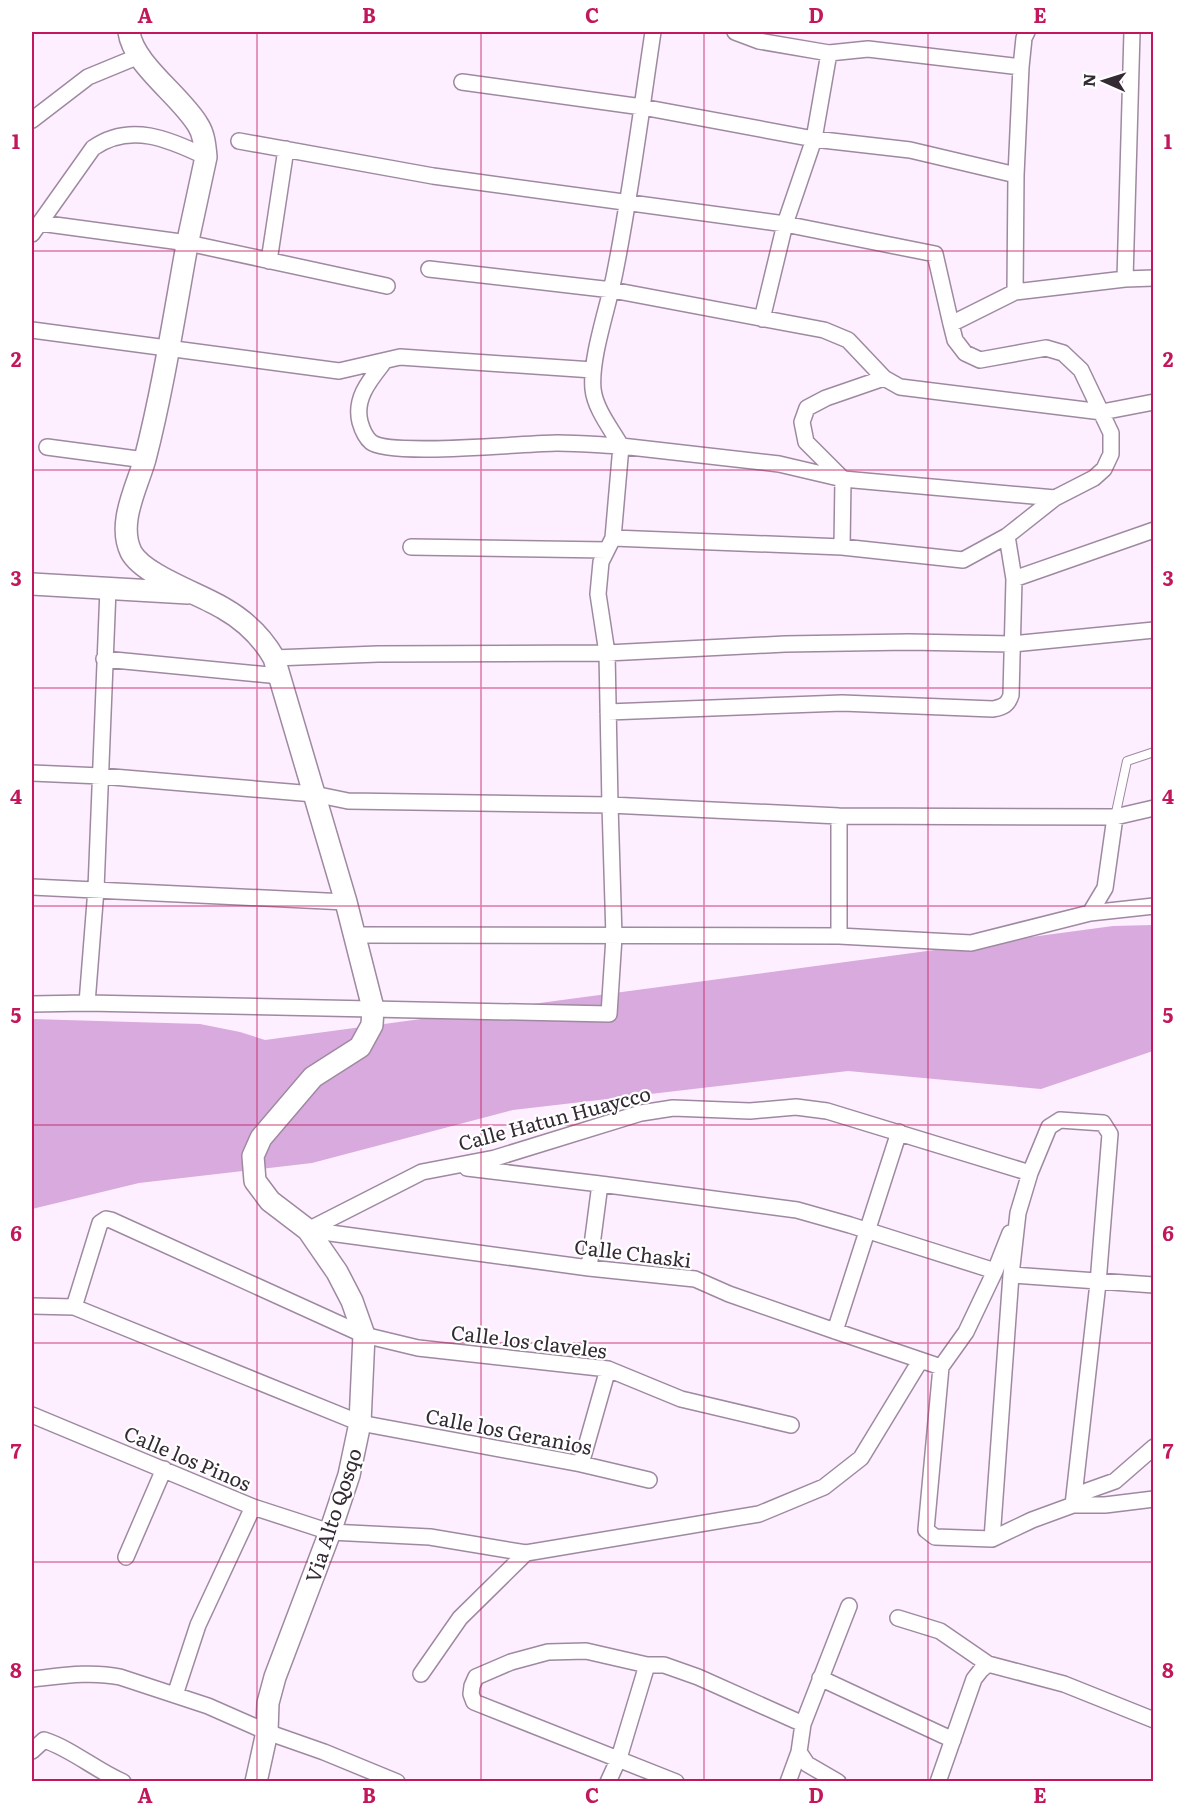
<svg xmlns="http://www.w3.org/2000/svg" width="1185" height="1813" font-family="Literata,serif">
  <style>
    .forest { fill: #d9aadd }
    .lines { fill: none; stroke-linecap: round; stroke-linejoin: round }
    .lane-casing { stroke: #9f89a1; stroke-width: 10 }
    .street-casing { stroke: #9f89a1; stroke-width: 18 }
    .secondary-casing { stroke: #9f89a1; stroke-width: 24 }
    .lane { stroke: #fff; stroke-width: 8 }
    .street { stroke: #fff; stroke-width: 15 }
    .secondary { stroke: #fff; stroke-width: 21 }
    .grid { fill: none; stroke: #c2185b; stroke-width: 1.5; stroke-opacity: 0.55 }
    .labels { text-anchor: middle; dominant-baseline: central; stroke-width: 4.5; stroke-linejoin: round; paint-order: stroke }
    .street-label { font-size: 20px; fill: #332a34; stroke: #fff }
    .neatline { fill: none; stroke: #c2185b; stroke-width: 2 }
    .grid-label { font-size: 20px; text-anchor: middle; font-weight: bold; fill: #c2185b }
  </style>
  <rect width="100%" height="100%" fill="#fdefff"/>
  <path class="forest" d="M 1153,925 L 1153,1051 L 1041,1089 L 848,1071 L 513,1110 L 312,1163 L 139,1183 L 32,1209 L 32,1019 L 200,1024 L 240,1032 L 265,1040 L 1113,926 Z"/>
  <g class="lines">
    <defs>
      <path id="lane" d="M 1115,817 L 1127,761 L 1154,752"/>
      <path id="street" d="M 735,32 L 759,41 L 829,53 L 868,49 L 1021,67 L 1016,175 L 1015,292
        M 1021,67 L 1024,38 L 1027,32
        M 462,82 L 642,107 L 814,139 L 910,150 L 1016,175
        M 32,120 L 88,77 L 139,56
        M 239,141 L 433,176 L 785,224 L 935,254 L 951,324
        M 40,223 L 188,243 L 387,286
        M 32,234 L 93,148 C 130,122 169,139 206,157
        M 269,261 L 286,149
        M 429,269 L 612,290 L 824,330 L 848,340 L 884,378 L 900,387 L 1102,412 L 1154,402
        M 1125,279 L 1132,32
        M 762,319 L 785,224 L 814,139 L 829,53
        M 32,330 L 339,371 L 400,357 L 593,370
        M 384,362 C 370,380 354,398 360,422 C 362,429 365,437 371,442 C 389,457 526,443 557,443 C 579,443 600,445 621,446
        M 621,446 C 612,430 595,409 593,389 C 590,357 609,305 615,272 C 631,192 641,112 653,32
        M 47,447 L 145,460
        M 613,538 L 842,547 L 963,560 L 1007,536 L 1055,498
        M 411,547 L 607,550
        M 842,547 L 843,479 L 806,442 L 802,422 L 807,408 L 826,398 L 884,378
        M 1014,579 L 1154,530
        M 274,658 L 378,654 L 607,653 L 785,644 L 909,642 L 1012,644 L 1154,630
        M 104,659 L 280,676
        M 608,712 L 842,703 L 993,709 C 1003,707 1008,705 1011,695 L 1014,579 L 1007,536
        M 32,773 L 101,776 L 314,794 L 348,801 L 610,805 L 607,653 L 598,594 L 601,562 L 613,538 L 621,446 L 779,464 L 843,479 L 1055,498 L 1094,478 L 1104,469 L 1111,454 L 1111,433 L 1081,370 L 1063,353 L 1046,348 L 980,360 L 965,353 L 955,340 L 951,324 L 1015,292 L 1125,279 L 1154,278
        M 32,887 L 346,902
        M 1090,913 L 1105,888 L 1115,817
        M 354,935 L 839,936 L 971,943 L 1090,913 L 1154,906
        M 839,936 L 839,816
        M 87,1003 L 96,889 L 108,589
        M 32,1004 L 87,1003 L 609,1014 L 614,937 L 610,805 L 839,816 L 1115,817 L 1154,808
        M 467,1168 L 600,1184 L 797,1210 L 850,1225 L 995,1271
        M 308,1230 L 422,1172 L 495,1158 L 641,1113 L 673,1108 L 750,1111 L 796,1107 L 827,1111 L 1030,1173
        M 308,1230 L 589,1268 L 695,1279 L 729,1294 L 835,1331 L 941,1367
        M 1010,1233 L 995,1271 L 966,1332 L 941,1367 L 926,1530 L 935,1537 L 992,1539 L 1032,1520 L 1073,1505 L 1105,1505 L 1154,1499
        M 589,1268 L 600,1184
        M 1011,1275 L 1154,1285
        M 32,1306 L 74,1307 L 360,1423 L 581,1464 L 649,1480
        M 74,1307 L 100,1223 L 106,1219 L 111,1220 L 364,1335 L 418,1348 L 608,1369 L 681,1399 L 791,1425
        M 835,1331 L 899,1132
        M 32,1415 L 253,1507 L 330,1532 L 430,1537 L 526,1553
        M 581,1464 L 608,1369
        M 1073,1505 L 1087,1491 L 1115,1481 L 1154,1447
        M 992,1539 L 1011,1275 L 1018,1213 L 1030,1173 L 1049,1127 L 1060,1120 L 1103,1123 L 1110,1134 L 1098,1283 L 1073,1505
        M 126,1557 L 164,1469
        M 898,1618 L 940,1631 L 988,1664
        M 421,1674 L 460,1618 L 526,1553 L 759,1514 L 824,1487 L 861,1458 L 920,1361
        M 820,1678 L 953,1740
        M 32,1679 C 61,1676 91,1671 120,1677 L 208,1706 L 267,1732 L 324,1752 L 397,1782
        M 175,1695 L 198,1625 L 253,1507
        M 32,1751 L 44,1740 C 72,1749 95,1770 123,1782
        M 799,1752 L 807,1764 L 838,1782
        M 608,1782 L 619,1758 L 647,1665
        M 676,1782 L 474,1702 L 471,1694 L 472,1686 L 476,1677 L 511,1662 L 548,1652 L 586,1651 L 647,1665 L 664,1665 L 698,1677 L 803,1724
        M 788,1782 L 799,1752 L 803,1724 L 849,1606
        M 938,1782 L 974,1679 L 981,1670 L 988,1664 L 1064,1684 L 1154,1720"/>
      <path id="secondary" d="M 129,32 C 133,64 181,96 198,125 C 204,134 205,146 206,157 C 200,186 193,216 187,245 C 174,317 163,389 145,459 C 137,487 117,523 131,552 C 143,575 200,594 223,608 C 244,620 262,637 274,658 L 346,902 L 373,1008 L 372,1025 L 360,1047 L 313,1077 L 261,1138 L 253,1156 L 255,1181 L 270,1201 L 308,1230 L 337,1272 L 352,1301 L 364,1335 L 360,1423 L 349,1475 L 330,1532 L 275,1677 L 268,1703 L 267,1732 L 256,1782
        M 32,584 L 188,593"/>
    </defs>
    <use href="#lane" class="lane-casing"/>
    <use href="#street" class="street-casing"/>
    <use href="#secondary" class="secondary-casing"/>
    <use href="#lane" class="lane"/>
    <use href="#street" class="street"/>
    <use href="#secondary" class="secondary"/>
  </g>
  <path class="grid" d="M 257,32 L 257,1782M 481,32 L 481,1782M 704,32 L 704,1782M 928,32 L 928,1782M 32,251 L 1154,251M 32,470 L 1154,470M 32,688 L 1154,688M 32,906 L 1154,906M 32,1125 L 1154,1125M 32,1343 L 1154,1343M 32,1562 L 1154,1562"/>
  <g class="labels">
    <g class="street-label">
      <text transform="translate(554 1117) rotate(-15)">Calle Hatun Huaycco</text>
      <text transform="translate(633 1252) rotate(7)">Calle Chaski</text>
      <text transform="translate(529 1340) rotate(7)">Calle los claveles</text>
      <text transform="translate(509 1430) rotate(11)">Calle los Geranios</text>
      <text transform="translate(188 1457) rotate(23)">Calle los Pinos</text>
      <text transform="translate(332 1515) rotate(-72)">Via Alto Qosqo</text>
    </g>
  </g>
  <rect width="1185" height="1813" fill="none" stroke="#ffffff" stroke-width="66"/>
  <g transform="translate(1104 81) rotate(273)" stroke="#ffffff" stroke-width="4.5" paint-order="stroke">
  <path d="M0-4.5L10 22L0 15L-10 22Z" fill="#332a34"/>
  <text y="-9" font-size="16" font-weight="bold" text-anchor="middle" fill="#332a34">N</text>
  </g>
  <rect x="33" y="33" width="1119" height="1747" class="neatline"/>
  <g class="grid-label">
    <text x="145" y="23">A</text>
    <text x="369" y="23">B</text>
    <text x="592" y="23">C</text>
    <text x="816" y="23">D</text>
    <text x="1040" y="23">E</text>
    <text x="16" y="149">1</text>
    <text x="1168" y="149">1</text>
    <text x="16" y="367">2</text>
    <text x="1168" y="367">2</text>
    <text x="16" y="586">3</text>
    <text x="1168" y="586">3</text>
    <text x="16" y="804">4</text>
    <text x="1168" y="804">4</text>
    <text x="16" y="1023">5</text>
    <text x="1168" y="1023">5</text>
    <text x="16" y="1241">6</text>
    <text x="1168" y="1241">6</text>
    <text x="16" y="1459">7</text>
    <text x="1168" y="1459">7</text>
    <text x="16" y="1678">8</text>
    <text x="1168" y="1678">8</text>
    <text x="145" y="1803">A</text>
    <text x="369" y="1803">B</text>
    <text x="592" y="1803">C</text>
    <text x="816" y="1803">D</text>
    <text x="1040" y="1803">E</text>
  </g>
</svg>
